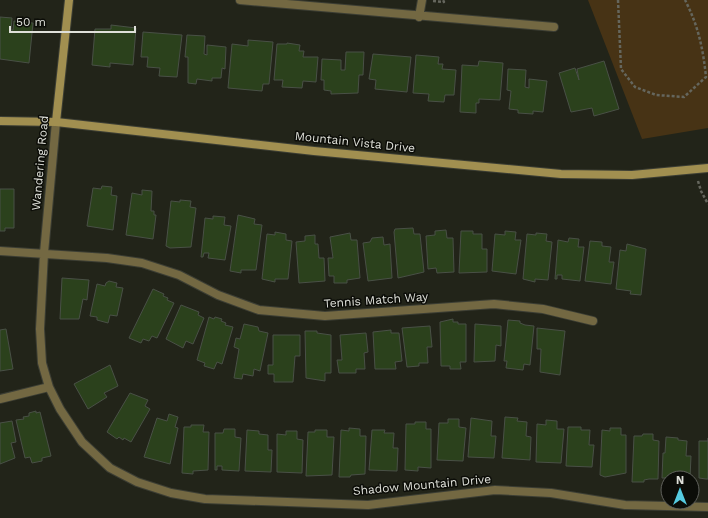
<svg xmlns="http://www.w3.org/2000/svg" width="708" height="518" font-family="'Work Sans',sans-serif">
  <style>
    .green { fill: #473315 }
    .building { fill: #2b411c; stroke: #495046 }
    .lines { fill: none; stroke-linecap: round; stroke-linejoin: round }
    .street-casing { stroke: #3c3e34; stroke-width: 10 }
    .secondary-casing { stroke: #3c3e34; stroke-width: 10 }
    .path { stroke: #65665d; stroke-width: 2.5; stroke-dasharray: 3 2; stroke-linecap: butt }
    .street { stroke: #736842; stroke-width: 8 }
    .secondary { stroke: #a18f50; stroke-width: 8 }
    .labels { text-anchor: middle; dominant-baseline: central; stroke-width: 3; stroke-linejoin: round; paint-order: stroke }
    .street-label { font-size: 12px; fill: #dfe0d9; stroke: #0c0d08 }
  </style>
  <rect width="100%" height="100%" fill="#222419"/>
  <path class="green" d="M 588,0 L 708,0 L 708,128 L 642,139 Z"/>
  <path class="building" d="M 0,17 L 12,18 L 11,30 L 13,30 L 14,21 L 33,23 L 29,63 L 0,59 Z
    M 111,25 L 136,28 L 133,65 L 110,63 L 110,67 L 92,65 L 95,29 L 111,29 Z
    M 143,32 L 182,35 L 177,77 L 159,76 L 160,68 L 147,67 L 148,57 L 141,57 Z
    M 187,35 L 205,36 L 204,54 L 207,55 L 207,45 L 226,47 L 225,69 L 222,68 L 221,78 L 212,78 L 212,81 L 197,79 L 196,84 L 188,83 L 188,57 L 185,57 Z
    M 248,40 L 273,42 L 269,84 L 263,84 L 262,91 L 228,88 L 232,44 L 248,46 Z
    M 287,43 L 300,45 L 299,51 L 304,51 L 303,57 L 318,57 L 316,82 L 303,81 L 302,88 L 282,87 L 283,80 L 274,80 L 277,44 L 287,44 Z
    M 346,52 L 364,52 L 363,75 L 359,75 L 358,93 L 331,94 L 331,91 L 324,90 L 324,80 L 321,80 L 322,59 L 341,60 L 341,70 L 345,70 Z
    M 373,54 L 411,57 L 407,92 L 375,89 L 376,80 L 369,79 Z
    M 416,55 L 439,57 L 438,64 L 443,64 L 442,69 L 456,70 L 454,95 L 445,95 L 444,102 L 428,101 L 429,94 L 413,93 Z
    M 479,61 L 503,63 L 500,100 L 479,99 L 479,103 L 476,103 L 476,113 L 460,112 L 462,65 L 478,66 Z
    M 604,61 L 619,109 L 594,116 L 592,108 L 571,112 L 559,73 L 575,68 L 579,80 L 577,69 Z
    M 508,69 L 526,70 L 525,87 L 529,88 L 529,79 L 547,81 L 543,112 L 533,111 L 533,114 L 518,113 L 518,110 L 509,109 L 511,91 L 507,90 Z
    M 102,186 L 112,187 L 111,195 L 117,196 L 113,230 L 87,226 L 93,188 L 101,189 Z
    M 0,189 L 14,189 L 14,228 L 5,228 L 5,231 L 0,231 Z
    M 142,190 L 152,191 L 151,211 L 154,211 L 154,215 L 156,215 L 153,239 L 126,235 L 132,193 L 142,195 Z
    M 180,200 L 191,201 L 190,207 L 196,208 L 191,247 L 170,248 L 166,246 L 171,201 L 180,202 Z
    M 238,215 L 255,219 L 254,224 L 262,225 L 256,270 L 241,270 L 241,273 L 230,271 Z
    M 213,216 L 225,217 L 224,225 L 231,226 L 225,260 L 208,258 L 209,253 L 204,253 L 203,257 L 201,257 L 205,218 L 213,219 Z
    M 413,228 L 414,234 L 420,234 L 424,272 L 398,278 L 394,232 L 395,229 Z
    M 446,230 L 447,238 L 453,238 L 454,272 L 437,273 L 436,268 L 428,269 L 426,236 L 435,235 L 435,231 Z
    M 461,231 L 473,231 L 473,234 L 482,234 L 482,249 L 487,249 L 487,272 L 459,273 Z
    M 505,231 L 516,232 L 515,240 L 521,240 L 516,274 L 492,271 L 495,234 L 505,235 Z
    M 275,232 L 286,234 L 286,240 L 292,241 L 288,279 L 275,279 L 275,282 L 262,279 L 267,234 L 275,235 Z
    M 350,233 L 351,240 L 357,240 L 360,278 L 347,280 L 347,283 L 334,283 L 334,276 L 329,276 L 328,258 L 333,258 L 330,237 Z
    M 536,233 L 547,234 L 546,241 L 552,242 L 548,280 L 535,279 L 535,282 L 523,279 L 527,234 L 536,235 Z
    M 315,235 L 315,244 L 318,244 L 319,258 L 324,258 L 325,281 L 299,283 L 296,242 L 305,241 L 305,236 Z
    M 383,237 L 384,245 L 390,244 L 392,278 L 368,281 L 363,243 L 370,242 L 372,238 Z
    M 569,238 L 579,239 L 578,247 L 584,247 L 580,281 L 562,279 L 562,275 L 557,275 L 557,279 L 555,279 L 558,240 L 568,242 Z
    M 590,241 L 602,242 L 602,246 L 611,247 L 609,262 L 614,262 L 611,284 L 585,281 Z
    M 627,244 L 646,249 L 641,295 L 630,294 L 631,291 L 616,289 L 620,250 L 626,251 Z
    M 62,278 L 89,280 L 87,300 L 83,299 L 79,319 L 60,319 Z
    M 109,281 L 117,283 L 116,287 L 123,288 L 117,316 L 110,315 L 108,323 L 97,320 L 97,317 L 90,316 L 97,284 L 105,286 L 106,283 Z
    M 153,289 L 164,294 L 163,296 L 168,298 L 167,300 L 174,303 L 157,338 L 152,336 L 149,341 L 143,339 L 141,343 L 129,338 Z
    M 181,305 L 199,312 L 198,315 L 204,318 L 193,344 L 186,341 L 183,348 L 166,339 Z
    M 209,317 L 214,319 L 215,317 L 222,319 L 221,321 L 226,323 L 225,325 L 233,327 L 222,364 L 217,362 L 214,369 L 204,366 L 205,363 L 197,360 Z
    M 453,319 L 453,322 L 458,322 L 458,324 L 466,324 L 466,362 L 460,362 L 461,369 L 450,369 L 450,366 L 441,366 L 440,322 Z
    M 508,320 L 520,321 L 520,323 L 525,325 L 534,326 L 530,365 L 524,364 L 523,370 L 506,368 L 507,361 L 504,361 Z
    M 244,324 L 258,327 L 259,331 L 268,333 L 260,371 L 254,369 L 253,376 L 243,374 L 242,379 L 234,378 L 239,349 L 234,347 L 236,338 L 240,339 Z
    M 475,324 L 501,326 L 501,346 L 496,345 L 495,361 L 474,362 Z
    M 430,326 L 432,347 L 427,347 L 428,363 L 419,363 L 419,366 L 407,367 L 402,328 Z
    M 537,328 L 565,331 L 560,375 L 540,372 L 541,349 L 537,349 Z
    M 6,329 L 13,369 L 0,371 L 0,330 Z
    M 391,330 L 391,333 L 399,333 L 402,361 L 395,362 L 396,369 L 375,369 L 373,332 Z
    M 305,331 L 317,331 L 317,333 L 331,335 L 331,373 L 325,373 L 325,381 L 306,378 Z
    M 366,333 L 368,352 L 364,353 L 365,369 L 356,369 L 356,373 L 339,373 L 337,360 L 342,360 L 340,335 Z
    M 273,335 L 300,335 L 300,356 L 295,356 L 293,382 L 274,382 L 274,374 L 268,374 L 268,365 L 273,365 Z
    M 110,365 L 118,386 L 104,393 L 107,397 L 88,409 L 74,384 Z
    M 130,393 L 148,400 L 145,406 L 150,409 L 131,442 L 124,438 L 123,440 L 119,437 L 117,439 L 107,432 Z
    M 36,411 L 36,413 L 40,412 L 51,456 L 42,458 L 42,461 L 32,463 L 30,457 L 25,458 L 16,420 L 24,419 L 23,417 L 29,416 L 29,413 Z
    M 169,414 L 178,417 L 175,427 L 178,428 L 170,464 L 144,457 L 157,418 L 167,421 Z
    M 505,417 L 518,418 L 517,421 L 527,422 L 526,436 L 531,437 L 530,460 L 502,458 Z
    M 471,418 L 492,421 L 491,436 L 496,436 L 494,458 L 468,457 Z
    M 448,419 L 459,419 L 459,427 L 466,428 L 463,461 L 437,460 L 439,423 L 448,423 Z
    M 546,420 L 557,421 L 557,429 L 564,429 L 561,463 L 536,462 L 537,424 L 546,425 Z
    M 12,421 L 16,442 L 11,443 L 15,458 L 0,464 L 0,423 Z
    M 415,422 L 426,422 L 426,429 L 431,429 L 431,468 L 418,467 L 418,471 L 405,470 L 406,424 L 415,424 Z
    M 191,425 L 204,425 L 203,432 L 209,432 L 208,470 L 193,471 L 193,474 L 182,473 L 184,427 L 191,427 Z
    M 568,427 L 581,427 L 581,430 L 590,430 L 589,445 L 594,445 L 592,467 L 566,466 Z
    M 349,428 L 360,429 L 360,436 L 366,436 L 365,474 L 351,475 L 350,477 L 339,477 L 341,430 L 349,431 Z
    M 610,428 L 621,428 L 621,435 L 626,435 L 626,473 L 605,477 L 600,475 L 602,430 L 610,431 Z
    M 224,429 L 235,429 L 235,437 L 241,438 L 239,471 L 222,470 L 222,466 L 217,466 L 217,470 L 215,470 L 215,433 L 223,433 Z
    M 247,430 L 259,431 L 259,434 L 268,435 L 268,450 L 272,450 L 271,472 L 245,471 Z
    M 315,430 L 327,430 L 327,437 L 334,437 L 332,475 L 306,476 L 308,432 L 315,432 Z
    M 372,430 L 385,430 L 384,433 L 394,433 L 393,448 L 398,448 L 397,471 L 369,470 Z
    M 286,431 L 297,431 L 297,439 L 303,440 L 302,473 L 277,472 L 277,434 L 286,435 Z
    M 643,434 L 653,434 L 653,440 L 659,441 L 658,479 L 649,479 L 644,480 L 644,482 L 632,482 L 634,436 L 642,436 Z
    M 666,437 L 678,438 L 678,440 L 687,441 L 686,456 L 691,456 L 690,478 L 662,478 L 663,453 L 665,453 Z
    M 708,438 L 708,479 L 706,479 L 699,478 L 699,441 L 708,441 Z"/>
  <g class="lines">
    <defs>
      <path id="street" d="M 240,0 L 554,27
        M 419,17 L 422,0
        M 56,122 L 44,253 L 40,329 L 42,363 L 49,387 L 60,409 L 82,442 L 110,468 L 137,482 L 171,493 L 205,499 L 368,505 L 495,490 L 551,493 L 625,505 L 708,507
        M 0,251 L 107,258 L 142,263 L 179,275 L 218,295 L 259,310 L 325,316 L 494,304 L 543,309 L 593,321
        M 0,399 L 49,387"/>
      <path id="secondary" d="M 0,121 L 56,122 L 314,151 L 561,174 L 632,175 L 708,168
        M 56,122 L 69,0"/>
    </defs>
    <use href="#street" class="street-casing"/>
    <use href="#secondary" class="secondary-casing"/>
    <path class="path" d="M 618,0 L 621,69 L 635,87 L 656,95 L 684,97 L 706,77 C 703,48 698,25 685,0
      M 433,1 L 444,2 L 443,0
      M 698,181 L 701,191 L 708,204"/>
    <use href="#street" class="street"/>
    <use href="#secondary" class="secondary"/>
  </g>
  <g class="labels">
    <g class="street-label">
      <text transform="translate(355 142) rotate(6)">Mountain Vista Drive</text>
      <text transform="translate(40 163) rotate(-85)">Wandering Road</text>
      <text transform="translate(376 300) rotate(-4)">Tennis Match Way</text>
      <text transform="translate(422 485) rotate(-5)">Shadow Mountain Drive</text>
    </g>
  </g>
  <g transform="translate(680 490)"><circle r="19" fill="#0c0d08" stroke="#60615c"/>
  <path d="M0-3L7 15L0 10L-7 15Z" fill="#55cae0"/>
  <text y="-6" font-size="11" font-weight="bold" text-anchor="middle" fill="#dfe0d9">N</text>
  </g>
  <path d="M10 26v6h125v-6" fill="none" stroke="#dfe0d9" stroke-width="2"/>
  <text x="16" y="26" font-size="12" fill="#dfe0d9" stroke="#0c0d08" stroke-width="3" paint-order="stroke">50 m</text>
</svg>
